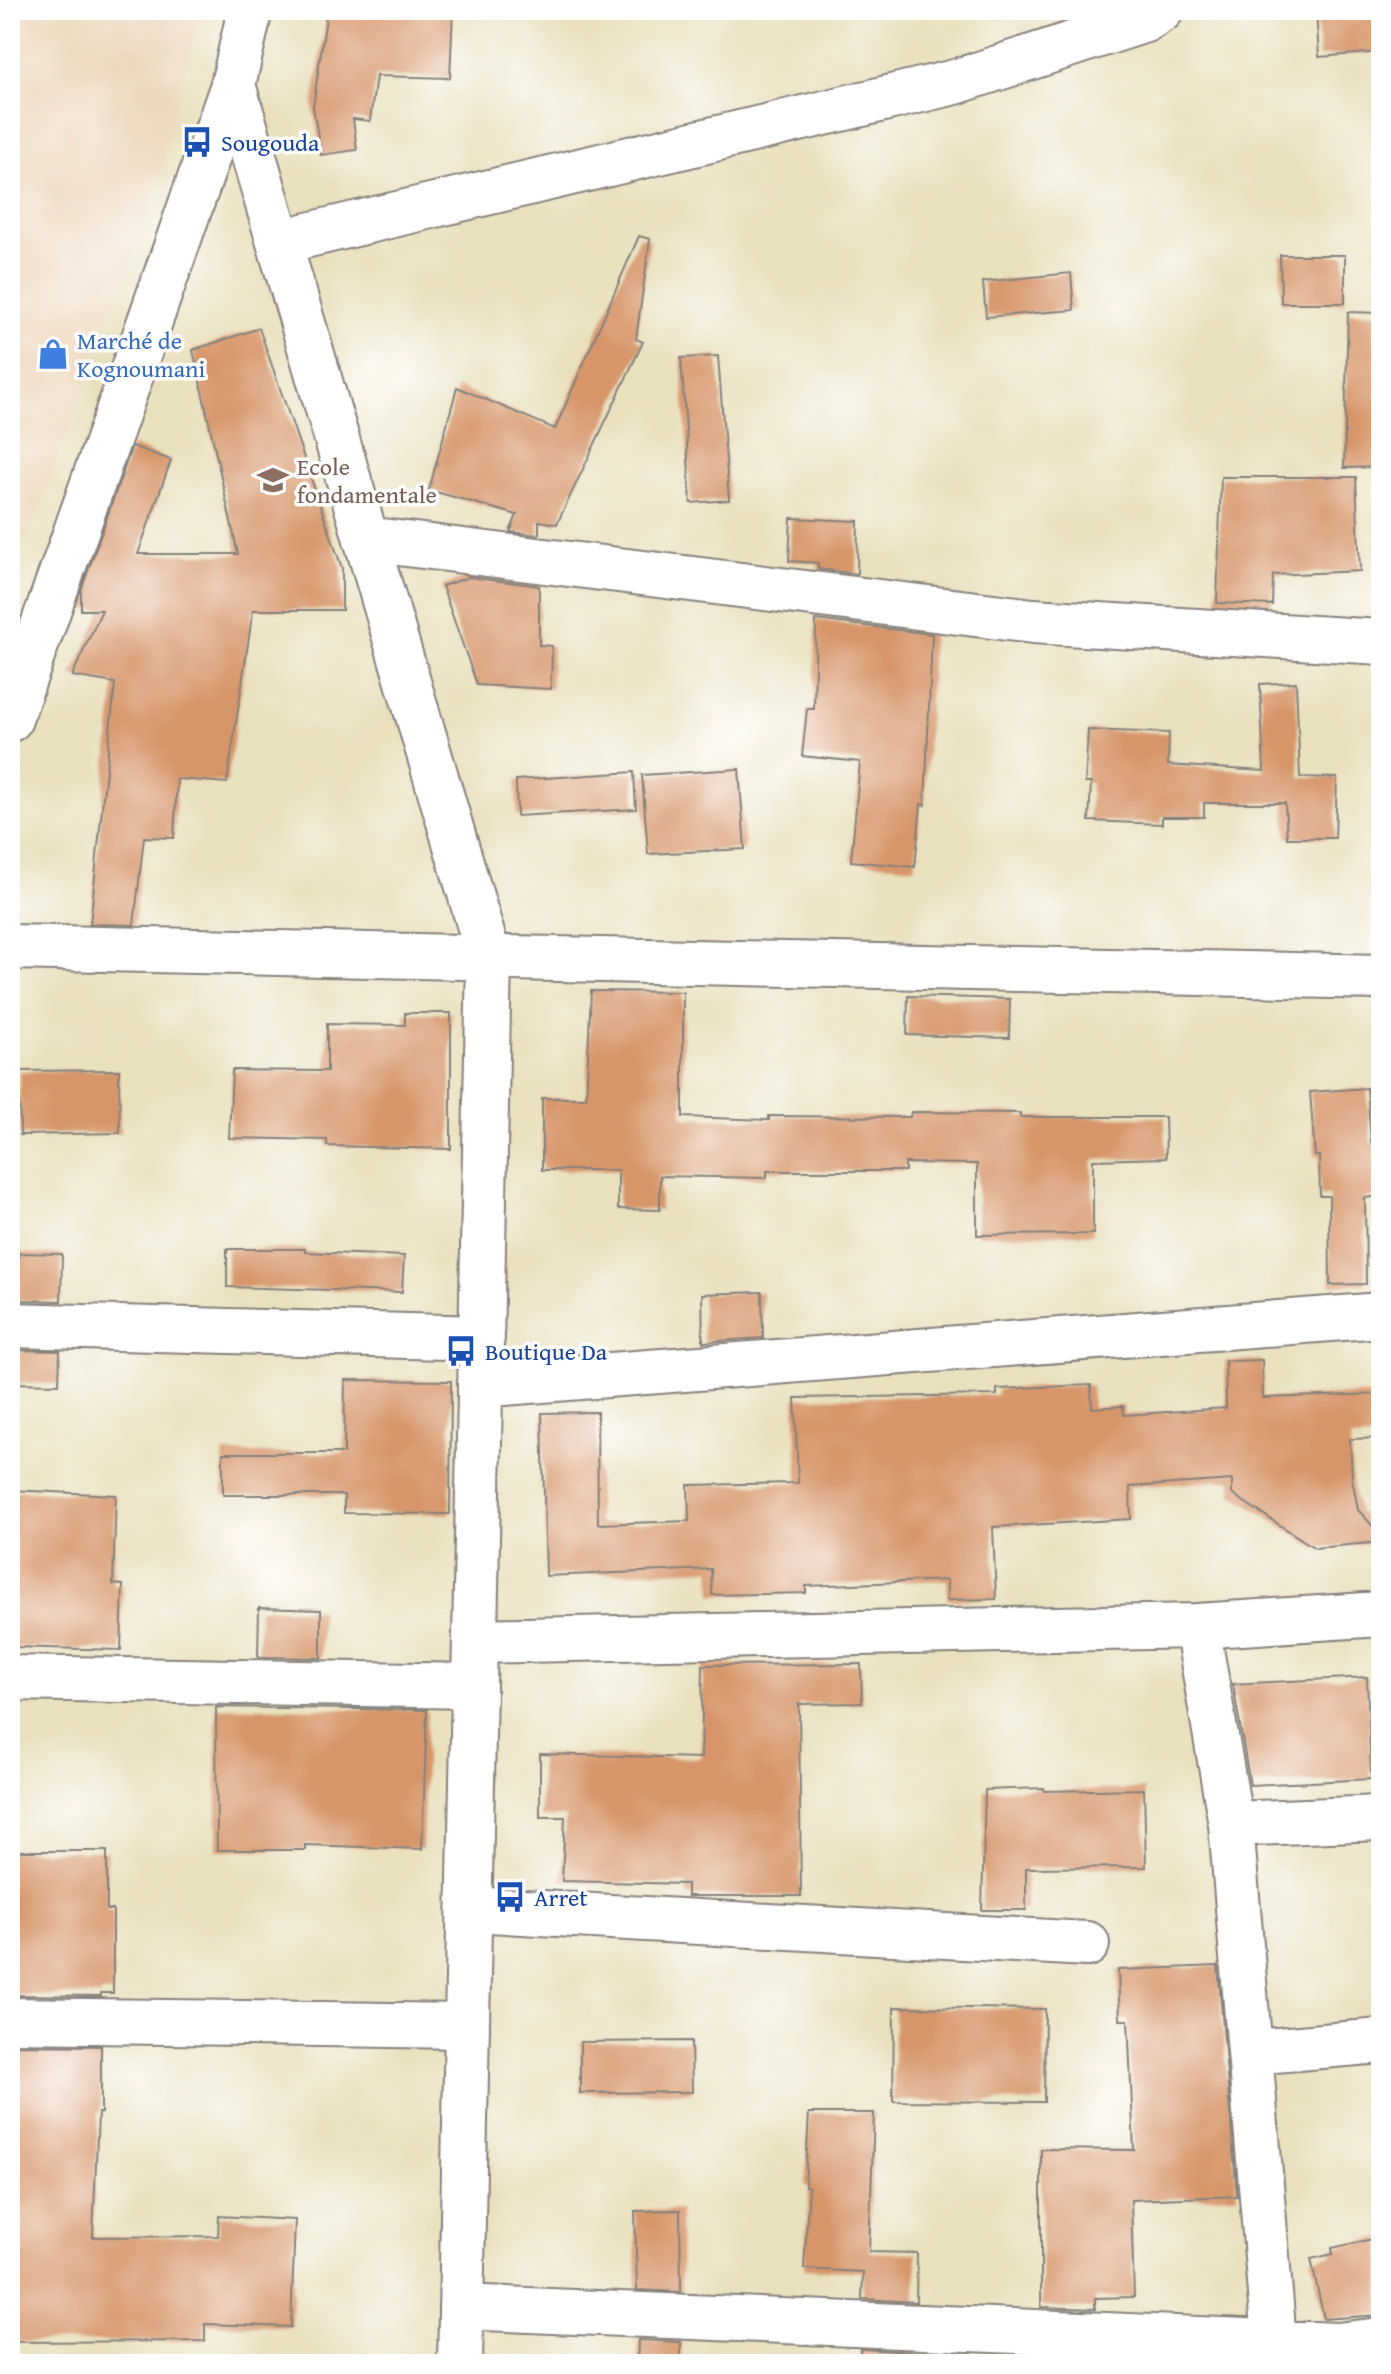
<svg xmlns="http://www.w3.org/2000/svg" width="1391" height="2374" font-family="'Gentium Book Plus',serif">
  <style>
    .built { fill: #edd7bb }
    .building { fill: #d7966a }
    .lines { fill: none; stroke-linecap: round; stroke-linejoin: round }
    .minor-casing { stroke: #86817c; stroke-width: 48 }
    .tertiary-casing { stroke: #86817c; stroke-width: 48 }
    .minor { stroke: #fff; stroke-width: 44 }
    .tertiary { stroke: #fff; stroke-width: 44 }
    .labels { text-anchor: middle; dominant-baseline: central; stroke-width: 7; stroke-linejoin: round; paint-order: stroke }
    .transit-label { font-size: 24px; fill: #164399; stroke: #fff; text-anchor: start }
    .shop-label { font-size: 24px; fill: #366cbe; stroke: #fff; text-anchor: start }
    .education-label { font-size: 24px; fill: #785e54; stroke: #fff; text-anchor: start }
  </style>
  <rect width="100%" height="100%" fill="#fff"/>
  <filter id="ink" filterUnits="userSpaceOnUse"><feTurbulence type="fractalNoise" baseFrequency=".0125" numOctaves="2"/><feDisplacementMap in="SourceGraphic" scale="16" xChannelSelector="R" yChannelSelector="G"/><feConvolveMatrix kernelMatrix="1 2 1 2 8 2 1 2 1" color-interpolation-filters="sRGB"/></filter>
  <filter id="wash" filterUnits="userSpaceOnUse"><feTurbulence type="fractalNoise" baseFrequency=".006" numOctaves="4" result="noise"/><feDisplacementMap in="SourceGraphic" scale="32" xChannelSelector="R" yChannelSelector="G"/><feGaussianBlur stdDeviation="1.8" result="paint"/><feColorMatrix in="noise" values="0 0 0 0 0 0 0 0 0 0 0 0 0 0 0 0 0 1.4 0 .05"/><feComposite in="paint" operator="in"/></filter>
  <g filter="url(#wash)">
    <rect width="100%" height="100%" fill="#e9e0bd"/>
    <path class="built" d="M 10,10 L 198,10 L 161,175 L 28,539 L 10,532 Z"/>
    <g id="blocks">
      <path class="building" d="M 327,10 L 453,10 L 450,78 L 376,76 L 370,121 L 353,119 L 357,150 L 321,155 L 313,107 Z
        M 1316,10 L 1381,10 L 1381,52 L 1319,57 Z
        M 639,236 L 650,239 L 636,339 L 643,342 L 557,524 L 539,521 L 539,535 L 510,532 L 517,515 L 429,490 L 457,387 L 555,429 Z
        M 1280,255 L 1345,255 L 1345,303 L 1281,303 Z
        M 1071,273 L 1074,310 L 986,317 L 983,282 Z
        M 1348,312 L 1381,313 L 1381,467 L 1344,468 Z
        M 259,328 L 342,568 L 342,610 L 253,610 L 227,783 L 177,779 L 174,838 L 144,837 L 134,925 L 90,924 L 115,683 L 72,676 L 102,610 L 81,610 L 81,591 L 132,446 L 171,460 L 138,554 L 238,554 L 193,350 Z
        M 718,356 L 729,500 L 691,503 L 681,358 Z
        M 1221,477 L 1356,477 L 1360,571 L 1273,575 L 1272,605 L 1217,603 Z
        M 791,518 L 858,521 L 857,574 L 818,569 L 818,563 L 789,561 Z
        M 469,577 L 539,586 L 539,645 L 552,646 L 551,689 L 477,685 L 442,586 Z
        M 816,620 L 932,634 L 925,805 L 921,804 L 915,867 L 851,861 L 860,762 L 802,756 L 807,709 L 814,709 Z
        M 1296,682 L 1300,777 L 1337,778 L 1335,838 L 1287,838 L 1285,803 L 1204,803 L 1204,817 L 1162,817 L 1162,824 L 1089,821 L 1091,783 L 1085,783 L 1088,730 L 1169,733 L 1168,765 L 1264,771 L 1260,684 Z
        M 739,769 L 745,849 L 648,854 L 642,775 Z
        M 634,772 L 636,809 L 517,816 L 516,780 Z
        M 591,991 L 683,992 L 683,1117 L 769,1120 L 769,1116 L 910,1117 L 911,1112 L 1020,1113 L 1020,1117 L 1165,1117 L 1166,1158 L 1093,1160 L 1093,1234 L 977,1235 L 977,1164 L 905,1163 L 905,1171 L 767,1171 L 767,1178 L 660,1176 L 660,1210 L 618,1209 L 618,1170 L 542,1170 L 542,1098 L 586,1098 Z
        M 908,996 L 1010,999 L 1009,1038 L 907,1035 Z
        M 405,1013 L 451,1013 L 451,1149 L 327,1146 L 327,1140 L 229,1138 L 232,1070 L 327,1071 L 327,1024 L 405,1025 Z
        M 119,1070 L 120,1133 L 20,1135 L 19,1071 Z
        M 1367,1088 L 1371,1142 L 1381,1142 L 1381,1196 L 1365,1198 L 1366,1284 L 1330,1285 L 1329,1196 L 1320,1196 L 1319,1156 L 1315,1156 L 1310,1092 Z
        M 227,1249 L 305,1249 L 305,1252 L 404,1256 L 402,1292 L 227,1287 Z
        M 19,1253 L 62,1254 L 61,1301 L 17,1300 Z
        M 762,1292 L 763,1338 L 703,1342 L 702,1294 Z
        M 14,1350 L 60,1351 L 59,1384 L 12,1383 Z
        M 1262,1360 L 1263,1398 L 1381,1394 L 1381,1438 L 1350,1439 L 1352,1478 L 1358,1510 L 1381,1535 L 1381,1542 L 1315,1548 L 1232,1494 L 1232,1480 L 1130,1487 L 1131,1519 L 993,1527 L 996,1599 L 947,1600 L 947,1580 L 806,1586 L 806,1593 L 712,1595 L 711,1569 L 546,1576 L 542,1413 L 597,1412 L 598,1524 L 689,1521 L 688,1485 L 798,1483 L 795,1398 L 997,1395 L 997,1389 L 1091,1385 L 1092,1408 L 1123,1406 L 1124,1415 L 1226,1408 L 1225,1361 Z
        M 345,1380 L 451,1381 L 450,1514 L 344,1513 L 344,1495 L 223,1495 L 223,1453 L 344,1453 Z
        M 10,1490 L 116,1495 L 113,1584 L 123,1585 L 121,1650 L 10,1647 Z
        M 259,1608 L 321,1610 L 321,1658 L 258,1657 Z
        M 861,1664 L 862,1703 L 799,1704 L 801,1896 L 687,1896 L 687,1884 L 562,1881 L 565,1817 L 540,1817 L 540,1754 L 701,1758 L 703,1665 Z
        M 1367,1677 L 1371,1779 L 1250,1785 L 1233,1684 Z
        M 216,1707 L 427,1710 L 422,1849 L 305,1845 L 305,1850 L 217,1850 Z
        M 1044,1788 L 1044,1791 L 1144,1789 L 1146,1867 L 1026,1868 L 1026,1910 L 982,1910 L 985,1790 Z
        M 10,1851 L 107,1851 L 107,1910 L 113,1910 L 113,1993 L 101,1993 L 101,1996 L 10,1995 Z
        M 1218,1966 L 1237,2196 L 1131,2200 L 1134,2297 L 1095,2298 L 1095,2309 L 1041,2307 L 1041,2149 L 1134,2150 L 1128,2020 L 1120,2020 L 1118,1970 Z
        M 894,2007 L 1045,2009 L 1044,2102 L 893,2101 Z
        M 691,2041 L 692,2092 L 580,2093 L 580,2042 Z
        M 10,2045 L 101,2046 L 101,2113 L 98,2113 L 93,2237 L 218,2236 L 219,2216 L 295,2220 L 291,2327 L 205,2324 L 205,2341 L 10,2342 Z
        M 809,2113 L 874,2113 L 869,2252 L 917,2253 L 916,2302 L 862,2299 L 863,2272 L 804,2269 L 809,2187 L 805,2186 Z
        M 680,2210 L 681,2292 L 637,2290 L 635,2211 Z
        M 1381,2237 L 1381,2315 L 1324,2319 L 1311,2259 L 1333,2254 L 1332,2248 Z
        M 638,2340 L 681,2342 L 681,2364 L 637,2364 Z
        M 860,2349 L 915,2352 L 915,2364 L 860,2364 Z"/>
    </g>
  </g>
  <g filter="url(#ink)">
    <use href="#blocks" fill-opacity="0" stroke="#86817c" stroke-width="2"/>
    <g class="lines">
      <defs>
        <path id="minor" d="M 279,242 L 955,82 L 1145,20 L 1161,10
          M 366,539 L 1033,621 L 1381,642
          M 10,719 L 233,85
          M 10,947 L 1381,977
          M 10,1325 L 482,1338
          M 480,1385 L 1381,1315
          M 1197,1626 L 1231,1824 L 1274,2341
          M 475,1641 L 1197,1626 L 1381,1614
          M 10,1678 L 474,1686
          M 1231,1824 L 1381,1818
          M 470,1909 L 1087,1944
          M 10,2020 L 467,2026
          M 1252,2052 L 1381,2041
          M 461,2307 L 1337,2345 L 1381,2340"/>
        <path id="tertiary" d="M 250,10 L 233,85 L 489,958 L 460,2364"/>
      </defs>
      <use href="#minor" class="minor-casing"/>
      <use href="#tertiary" class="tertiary-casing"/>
      <use href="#minor" class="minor"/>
      <use href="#tertiary" class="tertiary"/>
    </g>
  </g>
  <defs>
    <symbol id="bus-bare" viewBox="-9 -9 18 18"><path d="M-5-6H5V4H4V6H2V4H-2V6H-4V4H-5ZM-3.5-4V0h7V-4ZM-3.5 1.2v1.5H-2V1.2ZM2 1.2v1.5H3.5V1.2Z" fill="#1a4fb4" stroke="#fff" stroke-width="2.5" paint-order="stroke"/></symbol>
    <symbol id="shop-bare" viewBox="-9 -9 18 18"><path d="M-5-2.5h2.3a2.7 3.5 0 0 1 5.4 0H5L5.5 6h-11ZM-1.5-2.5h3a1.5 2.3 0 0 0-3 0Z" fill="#3f7fe0" stroke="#fff" stroke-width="2.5" paint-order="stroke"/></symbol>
    <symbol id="school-bare" viewBox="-9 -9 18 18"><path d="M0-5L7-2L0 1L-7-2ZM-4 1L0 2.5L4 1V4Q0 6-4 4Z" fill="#8d6e63" stroke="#fff" stroke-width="2.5" paint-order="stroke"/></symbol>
  </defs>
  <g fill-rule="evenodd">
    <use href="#bus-bare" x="175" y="120" width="44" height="44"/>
    <use href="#shop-bare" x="31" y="332" width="44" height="44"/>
    <use href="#school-bare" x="251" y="458" width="44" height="44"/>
    <use href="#bus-bare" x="439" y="1329" width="44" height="44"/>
    <use href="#bus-bare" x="488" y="1875" width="44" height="44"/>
  </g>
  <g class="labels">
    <g class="transit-label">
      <text x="221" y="142">Sougouda</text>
      <text x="485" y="1351">Boutique Da</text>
      <text x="534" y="1897">Arret</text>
    </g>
    <g class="shop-label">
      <text x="77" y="340">Marché de<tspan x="77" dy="28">Kognoumani</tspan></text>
    </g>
    <g class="education-label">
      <text x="297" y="466">Ecole<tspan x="297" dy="28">fondamentale</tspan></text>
    </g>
  </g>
  <rect width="1391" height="2374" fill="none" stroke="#fff" stroke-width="40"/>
</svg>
